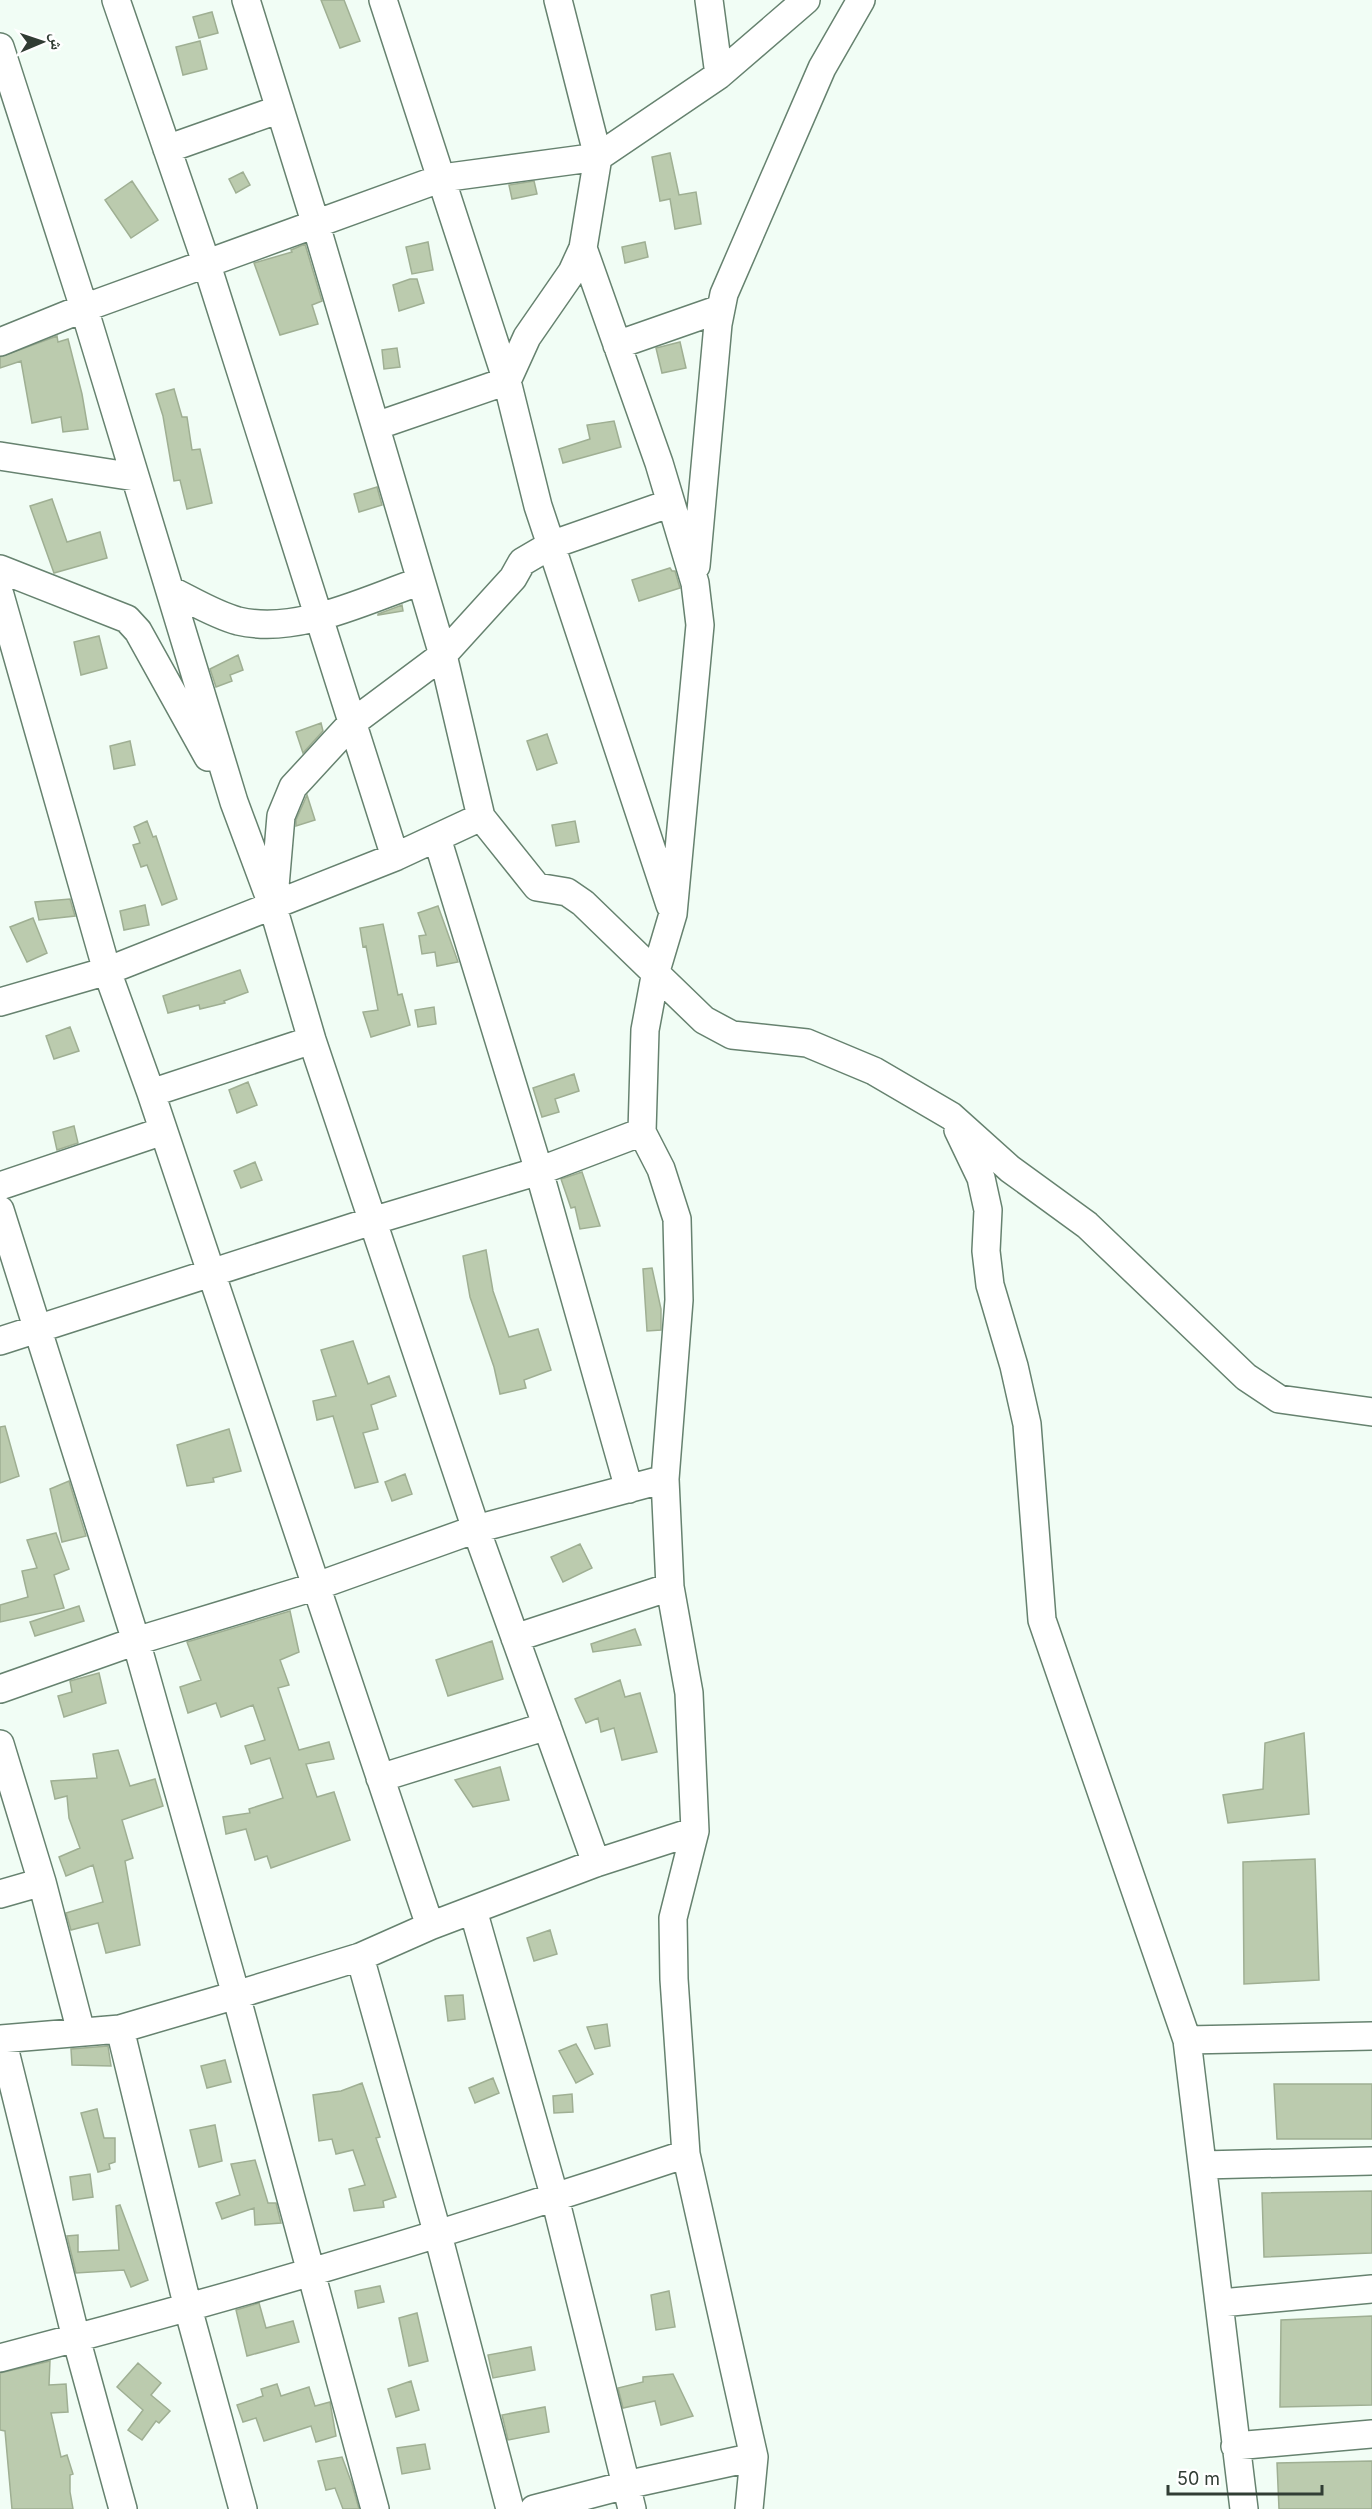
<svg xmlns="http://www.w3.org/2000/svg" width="1372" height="2509" font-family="Inter,'Noto Naskh Arabic',sans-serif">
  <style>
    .building { fill: #bbcbae; stroke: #9faf93; stroke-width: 1.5 }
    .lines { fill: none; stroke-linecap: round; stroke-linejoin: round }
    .minor-casing { stroke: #66826f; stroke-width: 30 }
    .minor { stroke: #fff; stroke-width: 27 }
  </style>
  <rect width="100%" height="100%" fill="#f1fdf5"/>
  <path class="building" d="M 321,0 L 344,0 L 360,41 L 340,48 Z
    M 212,12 L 218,33 L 199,38 L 193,17 Z
    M 200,41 L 207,69 L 183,75 L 176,47 Z
    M 670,153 L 679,195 L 696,192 L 701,224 L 675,229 L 670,199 L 660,201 L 652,157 Z
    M 243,172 L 250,185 L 236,193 L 229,179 Z
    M 132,181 L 158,220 L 131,238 L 105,200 Z
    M 534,181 L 537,194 L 512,199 L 509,185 Z
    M 428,242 L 433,270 L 412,274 L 406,247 Z
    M 645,242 L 648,257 L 625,263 L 622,247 Z
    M 305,244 L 322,301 L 312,305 L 318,324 L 280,335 L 254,263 L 292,252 L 291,250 Z
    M 410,279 L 417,279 L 424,303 L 399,311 L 393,285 Z
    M 57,336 L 58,342 L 68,339 L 82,394 L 88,429 L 63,432 L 61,417 L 32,423 L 21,361 L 0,368 L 0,357 Z
    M 680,342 L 686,368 L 662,373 L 656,348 Z
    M 397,348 L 400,367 L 384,369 L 382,350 Z
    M 174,389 L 182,417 L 187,417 L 192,450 L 200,449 L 212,503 L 187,509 L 180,480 L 174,481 L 163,416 L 156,394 Z
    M 614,421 L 621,447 L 563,463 L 559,449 L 590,439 L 587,425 Z
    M 377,487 L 382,505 L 359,512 L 354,494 Z
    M 52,499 L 67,542 L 100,532 L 107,558 L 54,573 L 30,506 Z
    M 670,568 L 672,571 L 675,571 L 680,588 L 639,601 L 632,580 Z
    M 402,605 L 403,611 L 378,615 L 378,614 Z
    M 99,636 L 107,668 L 81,675 L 74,642 Z
    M 238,655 L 243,670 L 230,675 L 232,681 L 216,687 L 210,669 Z
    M 321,723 L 323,731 L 303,753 L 296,732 Z
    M 547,734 L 557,763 L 537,770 L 527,741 Z
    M 130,741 L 135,765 L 114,769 L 110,746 Z
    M 307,795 L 315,820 L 296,826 L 296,820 Z
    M 147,821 L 153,837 L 156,836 L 177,899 L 162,905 L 147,865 L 141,867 L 133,845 L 140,843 L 134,827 Z
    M 575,821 L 579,842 L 556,846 L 552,825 Z
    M 70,899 L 75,916 L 39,920 L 35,902 Z
    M 145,905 L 149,925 L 124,930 L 120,911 Z
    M 438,906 L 458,962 L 437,966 L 435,952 L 422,954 L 419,936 L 426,935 L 418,913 Z
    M 33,918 L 47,953 L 27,962 L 10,927 Z
    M 383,924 L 398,995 L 402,994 L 410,1025 L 371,1037 L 363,1012 L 378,1010 L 366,946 L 363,947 L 360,928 Z
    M 240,970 L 248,992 L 224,1001 L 225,1003 L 200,1009 L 199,1005 L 168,1013 L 163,996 Z
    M 434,1007 L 436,1024 L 418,1027 L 415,1010 Z
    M 70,1027 L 79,1051 L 54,1059 L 46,1036 Z
    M 574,1074 L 579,1091 L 555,1099 L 559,1112 L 542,1117 L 533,1088 Z
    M 248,1082 L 257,1105 L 237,1113 L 229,1090 Z
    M 74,1126 L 78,1143 L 57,1150 L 53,1132 Z
    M 255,1162 L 262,1180 L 241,1188 L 234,1171 Z
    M 582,1172 L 600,1226 L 580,1229 L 575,1207 L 571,1208 L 561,1179 Z
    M 486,1250 L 493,1291 L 509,1337 L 538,1329 L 551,1370 L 524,1380 L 526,1388 L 500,1394 L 494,1367 L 470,1297 L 463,1256 Z
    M 652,1268 L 661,1309 L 661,1330 L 647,1331 L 643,1269 Z
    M 353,1341 L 368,1384 L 389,1376 L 396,1396 L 371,1405 L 378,1429 L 363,1433 L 378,1482 L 355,1488 L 333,1416 L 317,1420 L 313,1401 L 336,1396 L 321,1350 Z
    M 5,1426 L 19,1476 L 0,1483 L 0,1427 Z
    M 229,1429 L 241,1471 L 213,1478 L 214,1482 L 187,1486 L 177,1445 Z
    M 405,1474 L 412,1494 L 392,1501 L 385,1482 Z
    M 69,1481 L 86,1536 L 62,1542 L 50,1489 Z
    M 56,1533 L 69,1569 L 54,1575 L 64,1608 L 0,1622 L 0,1605 L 28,1597 L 22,1571 L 37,1568 L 27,1540 Z
    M 580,1544 L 592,1568 L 563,1582 L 551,1557 Z
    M 79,1606 L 84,1621 L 35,1636 L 30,1622 Z
    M 290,1611 L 299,1652 L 280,1660 L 289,1685 L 278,1688 L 299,1750 L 329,1742 L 334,1759 L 306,1764 L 317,1797 L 334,1792 L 350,1840 L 271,1868 L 267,1856 L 255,1860 L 246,1829 L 226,1834 L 223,1817 L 250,1813 L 249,1809 L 283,1798 L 270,1758 L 251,1764 L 245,1746 L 265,1740 L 253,1705 L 221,1717 L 216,1703 L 188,1713 L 180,1687 L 201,1680 L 187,1642 Z
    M 635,1629 L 641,1645 L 593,1652 L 591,1644 Z
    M 492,1641 L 503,1679 L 448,1696 L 436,1660 Z
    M 99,1673 L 106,1703 L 64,1717 L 58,1696 L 72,1692 L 70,1681 Z
    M 620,1680 L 625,1697 L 640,1693 L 657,1752 L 622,1760 L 614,1728 L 601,1732 L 598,1718 L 586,1723 L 575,1699 Z
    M 1304,1733 L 1309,1814 L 1228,1823 L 1223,1795 L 1263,1789 L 1265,1743 Z
    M 118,1750 L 130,1786 L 155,1779 L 163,1806 L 122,1820 L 133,1858 L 125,1861 L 140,1945 L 106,1953 L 98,1923 L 71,1930 L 66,1913 L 103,1902 L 93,1865 L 66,1876 L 59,1857 L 80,1848 L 69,1818 L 67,1796 L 55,1799 L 51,1781 L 97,1778 L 93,1754 Z
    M 500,1767 L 509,1800 L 473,1807 L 455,1780 Z
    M 1315,1859 L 1319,1980 L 1244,1984 L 1243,1862 Z
    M 550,1930 L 557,1954 L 534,1961 L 527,1938 Z
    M 463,1995 L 465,2019 L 448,2021 L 445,1996 Z
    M 607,2024 L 610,2046 L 595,2049 L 587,2027 Z
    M 576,2044 L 593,2074 L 576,2083 L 559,2051 Z
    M 108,2046 L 111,2066 L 72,2065 L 71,2049 Z
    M 225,2060 L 231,2082 L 207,2088 L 201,2066 Z
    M 493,2078 L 499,2093 L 475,2103 L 469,2088 Z
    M 362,2083 L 380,2137 L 376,2138 L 396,2197 L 383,2201 L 384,2207 L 354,2211 L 349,2189 L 365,2185 L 353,2150 L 336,2154 L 332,2139 L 319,2141 L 313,2095 L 341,2091 Z
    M 1274,2084 L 1372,2084 L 1372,2139 L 1277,2139 Z
    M 572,2094 L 573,2112 L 554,2113 L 553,2096 Z
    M 97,2109 L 104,2138 L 115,2138 L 115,2162 L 109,2164 L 110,2169 L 98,2172 L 81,2113 Z
    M 215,2125 L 222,2161 L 199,2167 L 190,2130 Z
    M 255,2160 L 268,2203 L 276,2203 L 281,2223 L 255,2225 L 254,2208 L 222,2219 L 216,2203 L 240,2195 L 231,2164 Z
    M 90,2174 L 93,2197 L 73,2200 L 70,2177 Z
    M 1372,2191 L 1372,2253 L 1264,2257 L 1262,2193 Z
    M 120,2205 L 148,2280 L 131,2287 L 124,2270 L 76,2273 L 67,2236 L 78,2235 L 78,2252 L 119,2250 L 116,2206 Z
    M 380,2286 L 384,2302 L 358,2308 L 355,2291 Z
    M 669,2291 L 675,2327 L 656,2330 L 651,2295 Z
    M 259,2303 L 266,2328 L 293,2321 L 299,2342 L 247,2356 L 236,2310 Z
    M 417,2313 L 428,2361 L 409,2366 L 399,2318 Z
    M 1372,2316 L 1372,2405 L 1280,2407 L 1281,2320 Z
    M 531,2347 L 535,2370 L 493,2378 L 488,2355 Z
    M 50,2361 L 49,2385 L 66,2384 L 68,2412 L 51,2413 L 61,2457 L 67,2455 L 73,2474 L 70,2475 L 70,2492 L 73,2509 L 12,2509 L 5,2431 L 0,2430 L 0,2373 Z
    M 138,2363 L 161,2383 L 151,2395 L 170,2411 L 159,2423 L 156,2421 L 142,2440 L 128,2430 L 143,2410 L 117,2387 Z
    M 673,2374 L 693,2416 L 661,2425 L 655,2401 L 623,2408 L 618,2388 L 643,2382 L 643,2377 Z
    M 411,2381 L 419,2410 L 396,2417 L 388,2389 Z
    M 277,2384 L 281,2396 L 309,2387 L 315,2406 L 330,2402 L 336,2436 L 316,2442 L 311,2426 L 264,2441 L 256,2418 L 243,2422 L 237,2405 L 263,2396 L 261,2389 Z
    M 545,2407 L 549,2432 L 508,2440 L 502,2415 Z
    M 425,2444 L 430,2469 L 402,2474 L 397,2448 Z
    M 342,2457 L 352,2484 L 359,2509 L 343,2509 L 335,2488 L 326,2490 L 318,2461 Z
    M 1372,2461 L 1372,2509 L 1279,2509 L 1277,2463 Z"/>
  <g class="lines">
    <defs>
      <path id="minor" d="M 116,0 L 207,265 L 395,857
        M 246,0 L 316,225 L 443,655 L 481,817 L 537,887 L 567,892 L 583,903 L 704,1020 L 732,1035 L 807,1043 L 874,1071 L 951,1116 L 1010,1169 L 1087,1225 L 1246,1377 L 1279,1399 L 1372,1412
        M 709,0 L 719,75
        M 0,47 L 84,308 L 234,802 L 273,907 L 312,1040 L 476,1529 L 596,1863
        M 167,149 L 280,109
        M 583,248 L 659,463 L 695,583 L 700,625 L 673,914 L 656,971 L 645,1030 L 642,1132 L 661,1169 L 677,1219 L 679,1300 L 665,1479 L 670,1587 L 689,1693 L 695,1831 L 673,1918 L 674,1979 L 686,2154 L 754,2457 L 749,2509
        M 0,342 L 84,308 L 442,178 L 598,157 L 719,75 L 806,0
        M 617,345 L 720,309
        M 376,426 L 507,381 L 383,0
        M 0,456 L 135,477
        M 696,566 L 718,324 L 724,294 L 822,68 L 861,0
        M 0,569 L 127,619 L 138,631 L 208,757
        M 170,590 C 191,600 215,615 238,621 C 298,635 365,600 421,581
        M 0,595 L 107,971 L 151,1093 L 430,1926
        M 437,838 L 539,1171 L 629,1489
        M 274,898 L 281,816 L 293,787 L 352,723 L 443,655 L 513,578 L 522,562 L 551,545 L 538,506 L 507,381 L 527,337 L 572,272 L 583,248 L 598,157 L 558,0
        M 670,905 L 551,545 L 671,503
        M 0,1002 L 107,971 L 395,857 L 481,817
        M 151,1093 L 312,1040
        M 958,1130 L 981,1178 L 988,1210 L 986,1251 L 990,1285 L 1014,1366 L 1027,1424 L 1042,1620 L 1187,2040 L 1244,2509
        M 0,1186 L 163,1131
        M 0,1210 L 136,1641 L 236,1995 L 375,2509
        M 0,1341 L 372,1221 L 539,1171 L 642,1132
        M 515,1638 L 670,1587
        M 0,1689 L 136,1641 L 317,1586 L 476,1529 L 665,1479
        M 0,1744 L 42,1882 L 81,2032
        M 380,1778 L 547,1726
        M 0,1894 L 42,1882
        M 473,1910 L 555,2198 L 632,2509
        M 360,1957 L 438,2235 L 510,2509
        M 120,2029 L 188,2308 L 243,2509
        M 0,2039 L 120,2029 L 236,1995 L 360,1957 L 430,1926 L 596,1863 L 695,1831
        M 2,2039 L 76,2338 L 123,2509
        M 1187,2040 L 1372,2036
        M 1203,2165 L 1372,2161
        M 1221,2303 L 1372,2289
        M 0,2358 C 231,2298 460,2230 686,2154
        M 1235,2446 L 1372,2434
        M 534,2509 L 626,2485 L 754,2457"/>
    </defs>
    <use href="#minor" class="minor-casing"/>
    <use href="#minor" class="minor"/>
  </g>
  <g transform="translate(42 42) rotate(88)" stroke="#ffffff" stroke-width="4.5" paint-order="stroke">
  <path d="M0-4.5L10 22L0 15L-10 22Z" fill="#313d34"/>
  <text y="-9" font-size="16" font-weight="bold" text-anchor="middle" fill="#313d34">ش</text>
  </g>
  <path d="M1168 2485v9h154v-9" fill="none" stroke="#313d34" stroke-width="3"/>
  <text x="1177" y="2485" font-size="18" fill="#313d34" stroke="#ffffff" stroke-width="4.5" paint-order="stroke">50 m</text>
</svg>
